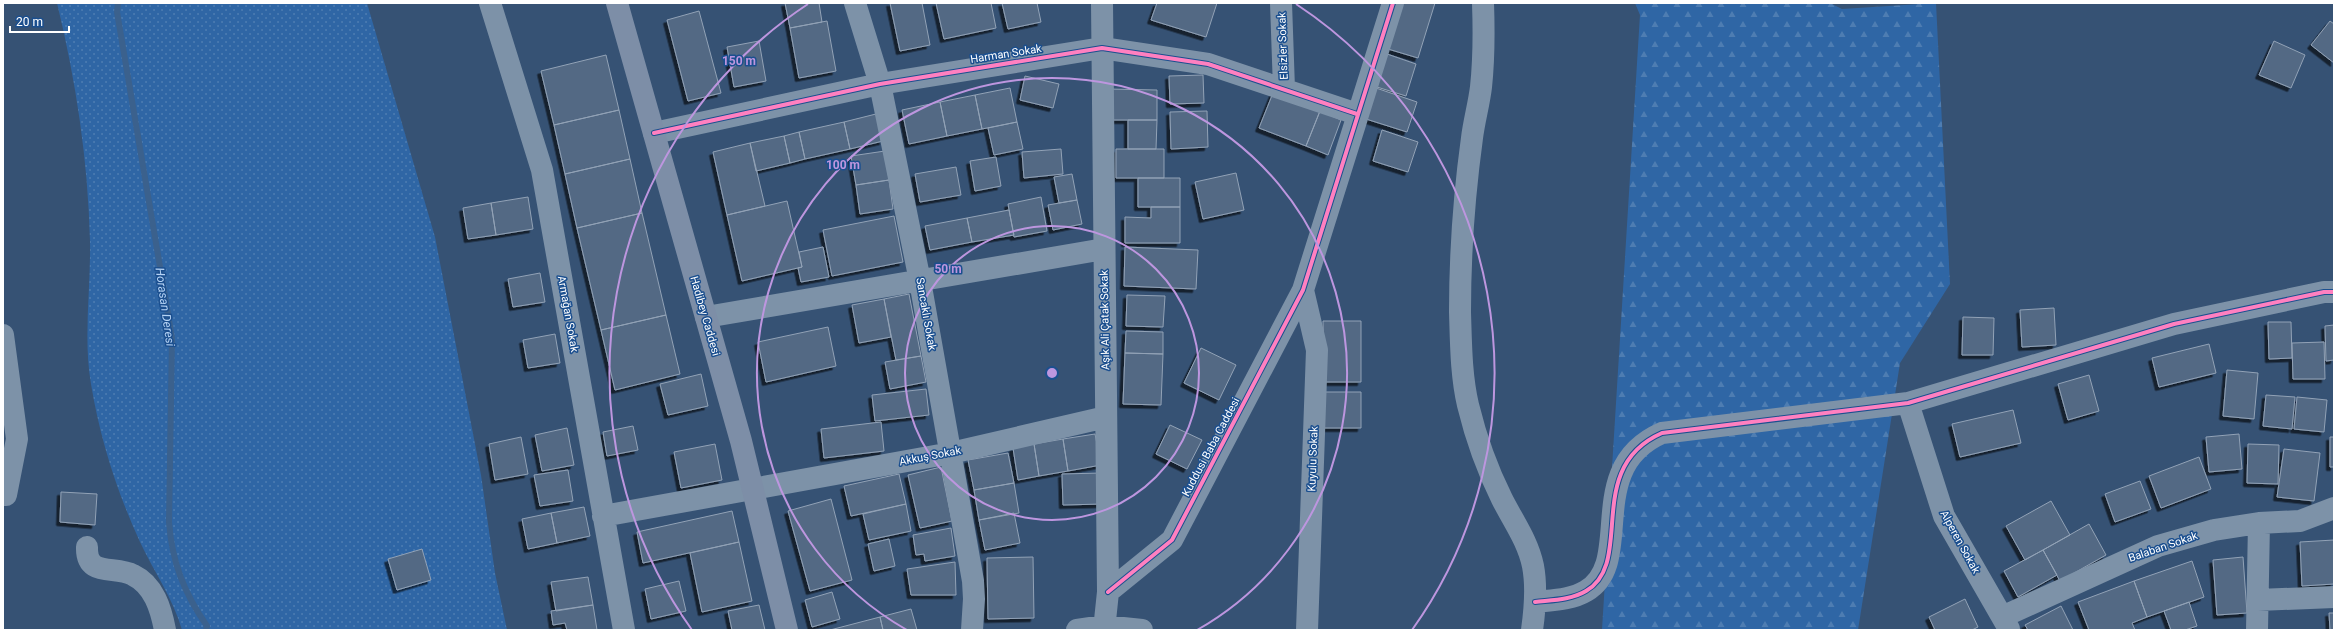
<svg xmlns="http://www.w3.org/2000/svg" width="2337" height="633" font-family="Roboto,sans-serif">
  <style>
    .grass { fill: url(#grass-dots) }
    .forest { fill: url(#forest-firs) }
    .lines { fill: none; stroke-linecap: round; stroke-linejoin: round }
    .stream { stroke: #3b618d; stroke-width: 6 }
    .building { fill: #526984; stroke: #92a2b6; filter: url(#shadow) }
    .minor { stroke: #7d92a8; stroke-width: 22 }
    .major { stroke: #7d8ea7; stroke-width: 22 }
    .cycleway-casing { stroke: #1b4f8f; stroke-width: 6 }
    .cycleway { stroke: #ff80c0; stroke-width: 4 }
    .ring { fill: none; stroke: #bd96df; stroke-width: 2 }
    .labels { text-anchor: middle; dominant-baseline: central; stroke-width: 3; stroke-linejoin: round; paint-order: stroke }
    .street-label { font-size: 11px; fill: #fff; stroke: #1b4f8f }
    .water-label { font-size: 12px; font-style: italic; fill: #b5d3f5; stroke: #1b4f8f }
    .centre { fill: #bd96df; stroke: #1b4f8f; stroke-width: 2 }
    .ring-label { font-size: 12px; text-anchor: middle; font-weight: bold; fill: #bd96df; stroke: #1b4f8f; stroke-width: 3; stroke-linejoin: round; paint-order: stroke }
  </style>
  <defs>
    <pattern id="grass-dots" width="8" height="8" patternUnits="userSpaceOnUse"><rect width="8" height="8" fill="#2f66a5"/><path d="M2 2h.1M6 6h.1" fill="none" stroke="#4e7db2" stroke-width="1.8" stroke-linecap="round"/></pattern>
    <pattern id="forest-firs" width="22" height="20" patternUnits="userSpaceOnUse"><rect width="22" height="20" fill="#2f66a5"/><path d="M5 1l3.5 6h-7zM16 11l3.5 6h-7z" fill="#4e7db2"/></pattern>
    <filter id="shadow"><feDropShadow dx="-3.5" dy="3.5" stdDeviation="0" flood-color="#0009"/></filter>
  </defs>
  <rect width="100%" height="100%" fill="#365274"/>
  <path class="grass" d="M 57,3 L 367,3 L 435,237 L 481,475 L 495,573 L 507,630 L 182,630 C 173,598 154,572 140,542 C 117,492 100,439 91,384 C 83,337 91,289 90,241 C 88,160 76,81 57,3 Z"/>
  <path class="forest" d="M 1635,3 L 1830,3 L 1842,9 L 1936,3 L 1950,284 L 1900,363 L 1858,630 L 1602,630 L 1640,15 Z"/>
  <g class="lines">
    <path class="stream" d="M 118,3 L 117,12 L 172,338 L 169,522 C 172,562 184,593 207,626 L 206,630"/>
  </g>
  <path class="building" d="M 785,3 L 819,3 L 822,22 L 790,28 Z
    M 890,3 L 922,3 L 930,45 L 900,51 Z
    M 936,3 L 991,3 L 996,28 L 944,39 Z
    M 1002,3 L 1037,3 L 1041,22 L 1008,29 Z
    M 1157,3 L 1217,3 L 1206,37 L 1151,20 Z
    M 1403,3 L 1435,3 L 1418,58 L 1388,49 Z
    M 699,11 L 721,93 L 688,101 L 667,20 Z
    M 827,21 L 836,71 L 799,78 L 790,28 Z
    M 2330,21 L 2334,24 L 2334,63 L 2311,45 Z
    M 759,41 L 766,81 L 734,87 L 727,47 Z
    M 2274,41 L 2305,55 L 2291,88 L 2259,75 Z
    M 1387,54 L 1416,64 L 1406,96 L 1377,87 Z
    M 606,55 L 619,110 L 554,125 L 541,71 Z
    M 1203,75 L 1204,103 L 1170,104 L 1169,76 Z
    M 1025,76 L 1059,84 L 1053,108 L 1020,100 Z
    M 1010,88 L 1017,122 L 982,129 L 975,95 Z
    M 1376,88 L 1417,102 L 1407,132 L 1366,119 Z
    M 1108,89 L 1157,90 L 1157,120 L 1108,120 Z
    M 1273,93 L 1320,111 L 1306,146 L 1259,128 Z
    M 975,95 L 982,129 L 947,136 L 940,102 Z
    M 940,102 L 947,136 L 909,144 L 902,110 Z
    M 619,110 L 630,159 L 565,174 L 554,125 Z
    M 1207,111 L 1208,147 L 1171,149 L 1170,112 Z
    M 1320,111 L 1341,120 L 1328,155 L 1306,146 Z
    M 876,114 L 883,141 L 850,149 L 844,122 Z
    M 1128,120 L 1157,120 L 1156,149 L 1128,149 Z
    M 844,122 L 850,149 L 805,159 L 799,132 Z
    M 1017,122 L 1023,149 L 994,155 L 988,128 Z
    M 1382,130 L 1418,142 L 1408,172 L 1373,161 Z
    M 799,132 L 805,159 L 790,163 L 784,136 Z
    M 784,136 L 790,163 L 756,171 L 750,143 Z
    M 750,143 L 765,206 L 727,215 L 713,152 Z
    M 1061,149 L 1063,174 L 1024,178 L 1022,152 Z
    M 1116,149 L 1164,149 L 1164,178 L 1116,178 Z
    M 885,151 L 889,180 L 856,185 L 851,156 Z
    M 996,157 L 1001,186 L 975,191 L 970,161 Z
    M 630,159 L 642,213 L 577,228 L 565,174 Z
    M 956,167 L 961,195 L 920,202 L 915,174 Z
    M 1236,173 L 1244,210 L 1203,219 L 1195,182 Z
    M 1072,174 L 1077,200 L 1059,203 L 1054,177 Z
    M 1138,178 L 1180,178 L 1180,207 L 1138,207 Z
    M 889,180 L 893,209 L 860,214 L 856,185 Z
    M 528,197 L 533,229 L 496,235 L 491,203 Z
    M 1041,197 L 1047,231 L 1014,237 L 1008,204 Z
    M 1077,200 L 1082,224 L 1053,230 L 1048,205 Z
    M 787,201 L 802,267 L 742,281 L 727,215 Z
    M 491,203 L 496,235 L 468,239 L 463,208 Z
    M 1151,207 L 1180,207 L 1180,243 L 1125,243 L 1125,217 L 1151,218 Z
    M 1009,210 L 1014,235 L 972,242 L 967,218 Z
    M 642,213 L 666,315 L 601,330 L 577,228 Z
    M 894,216 L 903,262 L 832,276 L 823,230 Z
    M 967,218 L 972,242 L 930,250 L 925,226 Z
    M 823,247 L 829,277 L 801,282 L 798,268 L 802,267 L 799,252 Z
    M 1125,247 L 1198,250 L 1196,289 L 1124,286 Z
    M 540,273 L 545,302 L 513,307 L 508,279 Z
    M 909,294 L 921,356 L 896,360 L 884,299 Z
    M 1127,295 L 1165,296 L 1163,327 L 1126,326 Z
    M 884,299 L 891,337 L 859,343 L 852,305 Z
    M 2054,308 L 2056,345 L 2022,347 L 2020,310 Z
    M 666,315 L 680,374 L 615,390 L 601,330 Z
    M 1963,317 L 1994,318 L 1993,355 L 1962,355 Z
    M 1323,321 L 1361,321 L 1361,382 L 1324,382 Z
    M 2268,322 L 2291,322 L 2292,358 L 2269,359 Z
    M 2334,325 L 2334,360 L 2326,361 L 2325,326 Z
    M 828,327 L 836,366 L 766,382 L 758,342 Z
    M 1126,331 L 1163,332 L 1163,354 L 1125,353 Z
    M 555,334 L 560,363 L 528,368 L 523,340 Z
    M 2324,342 L 2325,379 L 2293,379 L 2292,343 Z
    M 2209,344 L 2216,373 L 2159,387 L 2152,358 Z
    M 1201,348 L 1236,365 L 1219,400 L 1184,383 Z
    M 1125,353 L 1163,354 L 1161,405 L 1123,404 Z
    M 921,356 L 926,382 L 890,389 L 885,362 Z
    M 2227,370 L 2258,373 L 2254,419 L 2223,416 Z
    M 701,374 L 708,406 L 668,415 L 660,384 Z
    M 2089,375 L 2099,411 L 2068,420 L 2058,384 Z
    M 926,389 L 929,415 L 875,421 L 872,395 Z
    M 1324,392 L 1361,392 L 1361,428 L 1324,428 Z
    M 2266,395 L 2295,397 L 2292,429 L 2263,426 Z
    M 2297,397 L 2327,400 L 2324,432 L 2294,429 Z
    M 2013,410 L 2021,443 L 1960,457 L 1952,424 Z
    M 881,422 L 884,451 L 824,458 L 821,429 Z
    M 1170,425 L 1202,440 L 1187,469 L 1156,454 Z
    M 633,426 L 638,450 L 607,456 L 603,432 Z
    M 567,428 L 574,465 L 542,471 L 535,435 Z
    M 1095,434 L 1101,465 L 1068,471 L 1063,439 Z
    M 2239,434 L 2242,469 L 2209,472 L 2206,437 Z
    M 521,437 L 528,474 L 495,480 L 489,444 Z
    M 2330,437 L 2334,437 L 2334,467 L 2330,467 Z
    M 1063,439 L 1068,471 L 1039,476 L 1034,444 Z
    M 715,444 L 722,480 L 681,488 L 674,452 Z
    M 1034,444 L 1039,476 L 1018,480 L 1013,448 Z
    M 2248,444 L 2279,445 L 2278,484 L 2247,483 Z
    M 2284,449 L 2320,453 L 2314,501 L 2277,497 Z
    M 1008,453 L 1014,483 L 974,490 L 968,460 Z
    M 2199,457 L 2211,489 L 2161,508 L 2149,476 Z
    M 941,467 L 952,521 L 920,528 L 908,475 Z
    M 568,470 L 573,501 L 540,506 L 534,475 Z
    M 1101,473 L 1102,504 L 1063,505 L 1062,474 Z
    M 899,474 L 906,504 L 851,516 L 844,486 Z
    M 2140,481 L 2151,509 L 2115,522 L 2105,494 Z
    M 1014,483 L 1019,513 L 979,520 L 974,490 Z
    M 61,492 L 97,494 L 95,525 L 60,522 Z
    M 831,499 L 852,580 L 810,591 L 788,511 Z
    M 2051,501 L 2070,535 L 2025,560 L 2006,526 Z
    M 906,504 L 911,531 L 869,540 L 863,514 Z
    M 584,507 L 590,536 L 557,543 L 551,513 Z
    M 732,511 L 739,542 L 643,563 L 637,532 Z
    M 551,513 L 557,543 L 528,549 L 522,519 Z
    M 1014,513 L 1020,543 L 985,550 L 979,520 Z
    M 2089,524 L 2106,555 L 2060,581 L 2043,550 Z
    M 951,528 L 955,556 L 925,561 L 924,554 L 916,555 L 913,535 Z
    M 889,539 L 895,566 L 874,571 L 868,544 Z
    M 2334,540 L 2334,584 L 2302,586 L 2300,542 Z
    M 739,542 L 752,601 L 702,612 L 690,553 Z
    M 422,549 L 431,580 L 397,590 L 388,559 Z
    M 2043,550 L 2057,575 L 2018,597 L 2004,571 Z
    M 1033,557 L 1034,618 L 988,619 L 987,558 Z
    M 2243,557 L 2247,613 L 2217,615 L 2213,560 Z
    M 2192,561 L 2204,597 L 2147,617 L 2134,581 Z
    M 955,562 L 956,595 L 911,595 L 907,569 Z
    M 588,577 L 593,605 L 556,611 L 551,582 Z
    M 679,581 L 686,611 L 651,619 L 645,589 Z
    M 2134,581 L 2147,617 L 2132,623 L 2135,630 L 2089,630 L 2078,602 Z
    M 832,592 L 840,619 L 812,627 L 805,600 Z
    M 1965,599 L 1978,627 L 1972,630 L 1935,630 L 1929,617 Z
    M 2189,602 L 2197,626 L 2185,630 L 2171,630 L 2164,611 Z
    M 593,605 L 597,630 L 567,630 L 565,623 L 553,625 L 551,611 Z
    M 759,605 L 765,630 L 732,630 L 728,611 Z
    M 2061,606 L 2073,630 L 2028,630 L 2025,625 Z
    M 911,609 L 917,630 L 883,630 L 880,617 Z
    M 2329,613 L 2334,613 L 2334,630 L 2330,630 Z
    M 880,617 L 883,630 L 830,630 Z"/>
  <g class="lines">
    <path class="minor" d="M 490,3 L 542,170 L 624,630
      M 855,3 L 880,84 L 920,281 L 973,581 L 974,599 L 972,630
      M 1102,3 L 1108,592 L 1104,630
      M 1281,3 L 1284,89
      M 1483,3 C 1484,31 1484,59 1481,87 C 1479,104 1474,121 1472,138 C 1464,196 1460,253 1460,312 C 1461,343 1461,375 1468,405 C 1476,438 1487,469 1502,499 C 1513,521 1528,541 1533,566 C 1537,587 1535,609 1532,630
      M 654,133 L 880,84 L 1102,48 L 1208,64 L 1357,114
      M 1303,290 L 1317,350 L 1307,630
      M 706,317 L 1104,249
      M 3,335 L 17,439 L 6,495 L 3,495
      M 1908,403 L 1944,516 L 2009,629
      M 603,516 L 951,453 L 1106,417
      M 87,547 C 86,578 115,565 133,575 C 154,585 161,609 165,630
      M 1108,592 L 1172,540 L 1303,290 L 1393,3
      M 2258,600 L 2334,597
      M 1535,602 C 1552,600 1571,600 1586,591 C 1636,562 1582,468 1662,433 L 1908,403 L 2174,324 L 2324,292 L 2334,292
      M 2002,617 L 2158,546 L 2214,530 L 2259,523 L 2300,521 L 2334,508
      M 1077,630 L 1104,626 L 1142,630
      M 2257,630 L 2259,523"/>
    <path class="major" d="M 617,3 L 741,441 L 787,630"/>
    <defs>
      <path id="cycleway" d="M 654,133 L 880,84 L 1102,48 L 1208,64 L 1357,114
        M 1108,592 L 1172,540 L 1303,290 L 1393,3
        M 1535,602 C 1552,600 1571,600 1586,591 C 1636,562 1582,468 1662,433 L 1908,403 L 2174,324 L 2324,292 L 2334,292"/>
    </defs>
    <use href="#cycleway" class="cycleway-casing"/>
    <use href="#cycleway" class="cycleway"/>
  </g>
  <g class="ring">
    <circle cx="1052" cy="373" r="147"/>
    <path d="M907 630A295 295 0 1 1 1197 630"/>
    <path d="M692 630A442 442 0 0 1 808 4M1296 4A442 442 0 0 1 1412 630"/>
  </g>
  <g class="labels">
    <g class="street-label">
      <text transform="translate(1283 46) rotate(-92)">Elsizler Sokak</text>
      <text transform="translate(1006 54) rotate(-9)">Harman Sokak</text>
      <text transform="translate(568 314) rotate(80)">Armağan Sokak</text>
      <text transform="translate(926 314) rotate(80)">Sancaklı Sokak</text>
      <text transform="translate(705 316) rotate(74)">Hadibey Caddesi</text>
      <text transform="translate(1105 320) rotate(-91)">Aşık Ali Çatak Sokak</text>
      <text transform="translate(1211 447) rotate(-62)">Kuddusi Baba Caddesi</text>
      <text transform="translate(930 456) rotate(-11)">Akkuş Sokak</text>
      <text transform="translate(1313 459) rotate(-88)">Kuyulu Sokak</text>
      <text transform="translate(1960 542) rotate(61)">Alperen Sokak</text>
      <text transform="translate(2163 547) rotate(-19)">Balaban Sokak</text>
    </g>
    <g class="water-label">
      <text transform="translate(165 307) rotate(82)">Horasan Deresi</text>
    </g>
  </g>
  <circle cx="1052" cy="373" r="6" class="centre"/>
  <g class="ring-label">
    <text x="739" y="65">150 m</text>
    <text x="843" y="169">100 m</text>
    <text x="948" y="273">50 m</text>
  </g>
  <rect width="2337" height="633" fill="none" stroke="#ffffff" stroke-width="8"/>
  <path d="M10 26v6h59v-6" fill="none" stroke="#ffffff" stroke-width="2"/>
  <text x="16" y="26" font-size="12" fill="#ffffff" stroke="#1b4f8f" stroke-width="3" paint-order="stroke">20 m</text>
</svg>
